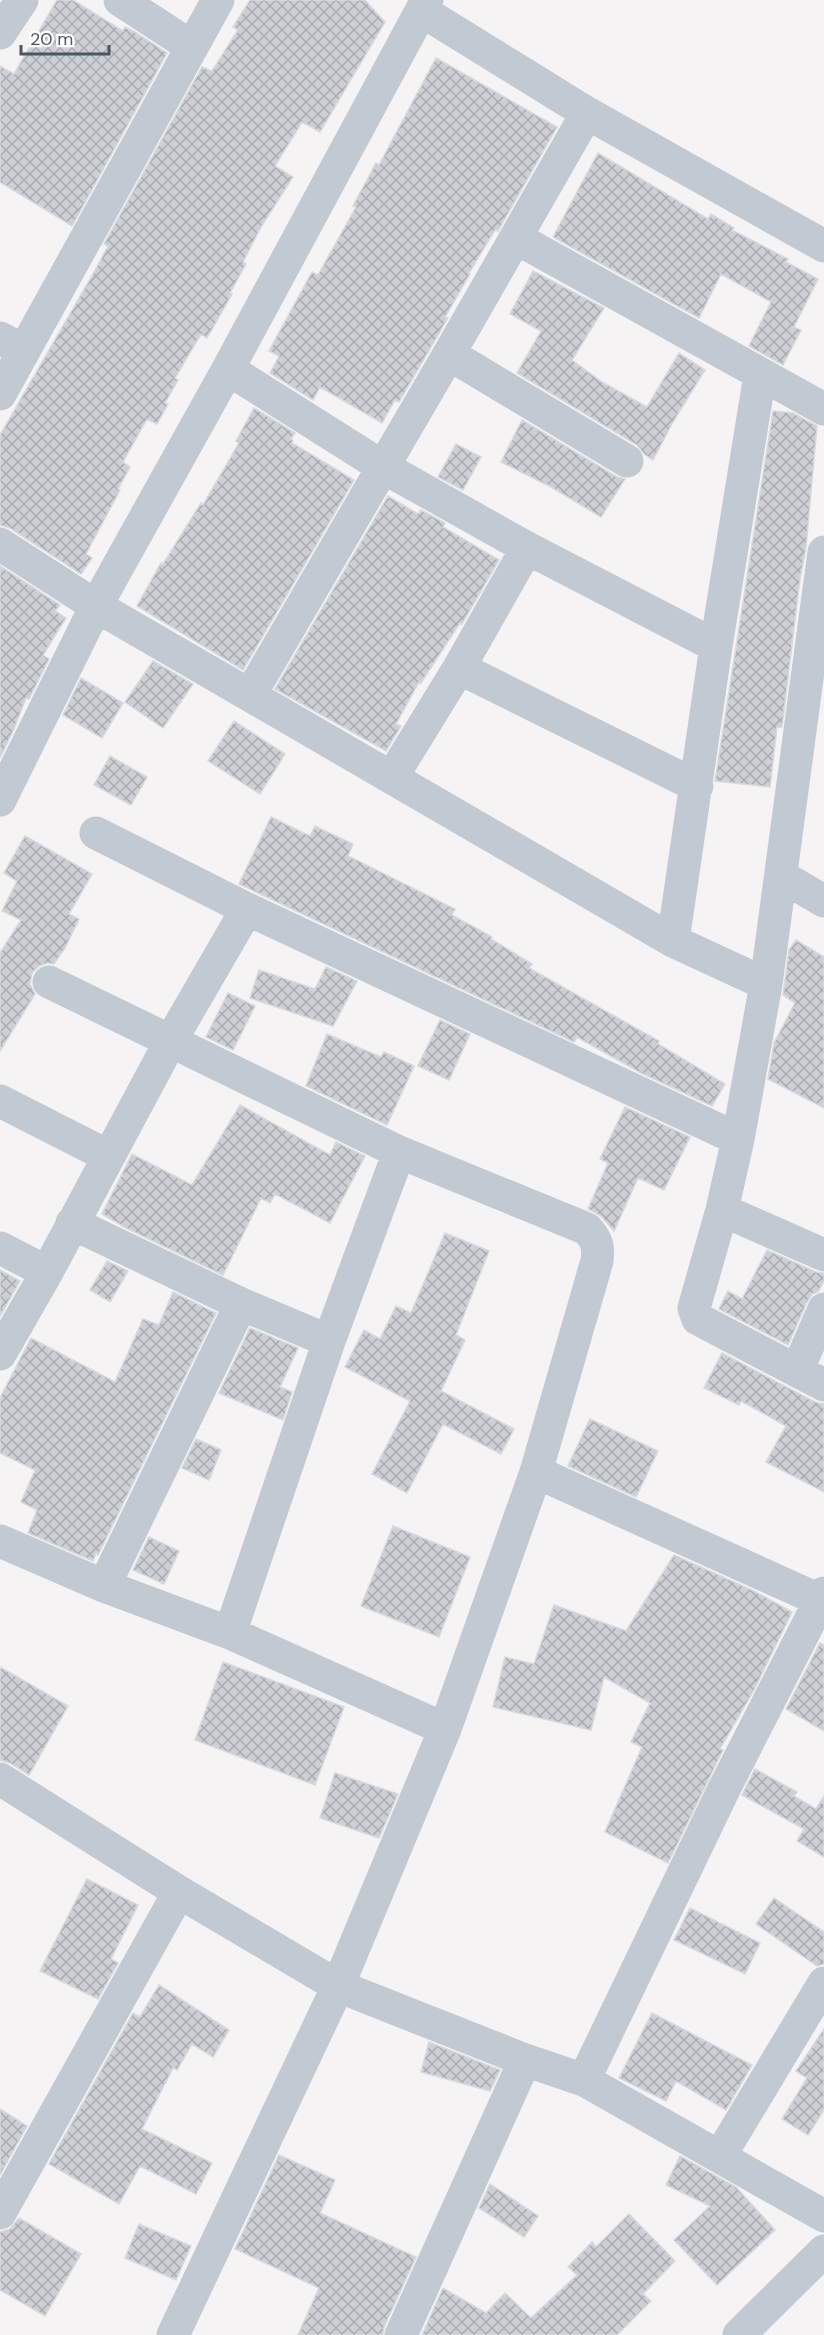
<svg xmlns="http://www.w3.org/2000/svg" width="824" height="2335" font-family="'DM Sans',sans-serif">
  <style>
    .building { fill: url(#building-cross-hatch); stroke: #d7d9de; stroke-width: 1.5 }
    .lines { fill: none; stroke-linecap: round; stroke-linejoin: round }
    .street { stroke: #c1cad2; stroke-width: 33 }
  </style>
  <defs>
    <pattern id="building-cross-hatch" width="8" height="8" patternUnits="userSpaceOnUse" patternTransform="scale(1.5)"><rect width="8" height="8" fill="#cdcfd5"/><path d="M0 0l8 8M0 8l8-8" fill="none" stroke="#a8abb0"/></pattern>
  </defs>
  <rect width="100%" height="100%" fill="#f5f3f3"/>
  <path class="building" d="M 57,0 L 73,0 L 123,31 L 125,27 L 135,32 L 167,53 L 72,226 L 0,182 L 0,66 L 14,74 Z
    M 250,0 L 365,0 L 385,22 L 320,132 L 302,122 L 275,166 L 293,177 L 261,227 L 243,262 L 246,264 L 230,293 L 232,294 L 207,338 L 201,334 L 175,378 L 178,380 L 165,403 L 168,404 L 157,424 L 147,419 L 123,462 L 130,467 L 118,489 L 120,490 L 86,554 L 92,558 L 81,574 L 10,528 L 0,525 L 0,435 L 93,274 L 108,246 L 104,244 L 202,67 L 212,71 L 238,30 L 233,27 Z
    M 436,58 L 557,127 L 498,231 L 495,230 L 469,273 L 470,274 L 445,317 L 448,318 L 399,402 L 395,400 L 382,423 L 320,387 L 313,400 L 270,373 L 279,356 L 269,351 L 312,272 L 318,275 L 356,207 L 353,206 L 376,163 L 379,165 Z
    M 598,153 L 708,219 L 711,214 L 734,228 L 732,230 L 788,259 L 786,262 L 818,279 L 794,327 L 801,330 L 783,365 L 749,346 L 771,302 L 721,274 L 699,318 L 553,237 Z
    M 533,271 L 604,308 L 572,360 L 602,382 L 647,407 L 679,353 L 705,370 L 673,422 L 653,460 L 644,454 L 637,445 L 517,373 L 541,331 L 510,314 Z
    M 254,408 L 295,433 L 291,439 L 293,441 L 292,443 L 354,480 L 243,670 L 137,606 L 161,563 L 163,564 L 201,503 L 203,505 L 239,443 L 236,441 Z
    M 773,411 L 793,413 L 817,426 L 806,547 L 800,579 L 782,727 L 777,727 L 770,787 L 715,781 Z
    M 522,420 L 617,477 L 625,479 L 601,517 L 551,487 L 501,462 Z
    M 456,444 L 481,457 L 463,490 L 438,477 Z
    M 388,496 L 418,514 L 421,510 L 445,523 L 443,527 L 499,560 L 462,624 L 460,623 L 421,683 L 419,682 L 396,724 L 401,726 L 386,751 L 275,689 Z
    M 0,566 L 60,605 L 55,611 L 66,618 L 43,655 L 49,659 L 29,699 L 26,698 L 14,729 L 0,758 Z
    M 153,661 L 193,684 L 163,728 L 125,702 Z
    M 81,678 L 123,703 L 102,738 L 63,715 Z
    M 234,721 L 285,754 L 260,794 L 208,761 Z
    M 110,756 L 147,777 L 131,805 L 94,785 Z
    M 271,817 L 310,836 L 315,826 L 353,844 L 348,856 L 455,909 L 452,915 L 492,937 L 491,939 L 532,964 L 529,968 L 659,1041 L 658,1044 L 725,1084 L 712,1106 L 641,1073 L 577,1037 L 574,1042 L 239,884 Z
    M 25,836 L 92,874 L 69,914 L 79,919 L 65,948 L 54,964 L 47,963 L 39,966 L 32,973 L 30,984 L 35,994 L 0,1051 L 0,953 L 21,920 L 2,911 L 17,881 L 4,873 Z
    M 796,940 L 824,957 L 824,1108 L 768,1079 L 774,1043 L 795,1003 L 783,995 L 789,950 Z
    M 326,967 L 357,981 L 333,1026 L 250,998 L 259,970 L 315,989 Z
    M 228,993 L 255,1006 L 233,1050 L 206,1037 Z
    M 440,1020 L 470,1034 L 449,1080 L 418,1066 Z
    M 327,1034 L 381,1057 L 384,1052 L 414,1066 L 387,1125 L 306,1086 Z
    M 240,1105 L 330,1155 L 336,1142 L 365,1156 L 330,1223 L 275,1194 L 270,1203 L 261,1198 L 223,1275 L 126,1228 L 102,1214 L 132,1154 L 192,1185 Z
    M 625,1107 L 690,1137 L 664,1190 L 638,1178 L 614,1231 L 601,1216 L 588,1209 L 608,1163 L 600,1159 Z
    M 445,1233 L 489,1251 L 456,1335 L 465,1340 L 441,1391 L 514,1429 L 501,1454 L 443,1424 L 407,1493 L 372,1474 L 410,1401 L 345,1367 L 364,1330 L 380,1339 L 396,1306 L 411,1313 Z
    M 767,1250 L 816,1272 L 824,1273 L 824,1281 L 818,1292 L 812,1294 L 807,1302 L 788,1345 L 719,1309 L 728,1291 L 742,1299 Z
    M 107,1261 L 128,1271 L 110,1302 L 90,1290 Z
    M 0,1270 L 20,1281 L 0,1316 Z
    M 173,1292 L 216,1313 L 98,1555 L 96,1553 L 93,1561 L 28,1533 L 37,1510 L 21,1502 L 35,1470 L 0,1453 L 0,1398 L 31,1338 L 115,1382 L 143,1319 L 159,1325 Z
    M 250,1328 L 298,1348 L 280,1387 L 292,1392 L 283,1420 L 219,1393 Z
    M 722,1353 L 815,1402 L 824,1404 L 824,1492 L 766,1462 L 786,1426 L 741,1401 L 739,1405 L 704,1388 Z
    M 590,1419 L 658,1451 L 636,1497 L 568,1466 Z
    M 196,1439 L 221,1450 L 209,1480 L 182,1468 Z
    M 393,1526 L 470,1557 L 439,1637 L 361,1606 Z
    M 149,1537 L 179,1551 L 164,1584 L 133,1570 Z
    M 674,1555 L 754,1591 L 792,1612 L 754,1690 L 720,1749 L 723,1750 L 668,1863 L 605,1832 L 642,1747 L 631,1742 L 650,1703 L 604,1677 L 591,1730 L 493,1707 L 505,1657 L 534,1664 L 554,1605 L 626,1631 Z
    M 820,1643 L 824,1645 L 824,1731 L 786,1709 Z
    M 223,1662 L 344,1707 L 315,1785 L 195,1740 Z
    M 0,1667 L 68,1706 L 29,1775 L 10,1763 L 0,1760 Z
    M 755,1769 L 797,1792 L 794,1796 L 816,1809 L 824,1796 L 824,1857 L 797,1841 L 804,1829 L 742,1795 Z
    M 335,1773 L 398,1794 L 379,1838 L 320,1818 Z
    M 87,1879 L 138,1905 L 111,1959 L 118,1963 L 98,1999 L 40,1971 Z
    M 774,1898 L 824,1932 L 824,1964 L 817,1966 L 756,1924 Z
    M 690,1908 L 760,1943 L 745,1974 L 674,1940 Z
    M 159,1985 L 229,2030 L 213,2057 L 192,2044 L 177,2070 L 173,2068 L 142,2129 L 212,2163 L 196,2194 L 140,2166 L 119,2204 L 49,2164 L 133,2013 L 140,2017 Z
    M 652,2013 L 752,2065 L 726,2110 L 676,2081 L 666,2101 L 619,2078 Z
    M 824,2029 L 824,2110 L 808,2135 L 782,2119 L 807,2078 L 796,2071 Z
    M 429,2042 L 500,2070 L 490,2091 L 421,2072 Z
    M 0,2109 L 27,2126 L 0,2175 Z
    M 279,2155 L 335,2180 L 320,2213 L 416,2257 L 384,2327 L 383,2335 L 298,2335 L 319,2288 L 235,2249 Z
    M 680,2156 L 736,2187 L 775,2230 L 717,2285 L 674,2240 L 710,2206 L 666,2185 Z
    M 490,2184 L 538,2216 L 524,2237 L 479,2208 Z
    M 629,2214 L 675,2261 L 643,2294 L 651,2301 L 617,2335 L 422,2335 L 443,2288 L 486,2313 L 505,2293 L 531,2318 L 577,2275 L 568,2267 L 592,2242 L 596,2247 Z
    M 19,2218 L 81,2254 L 45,2316 L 0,2290 L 0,2232 L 10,2229 Z
    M 139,2224 L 191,2246 L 176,2280 L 125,2258 Z"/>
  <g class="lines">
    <path class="street" d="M 120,0 L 192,47
      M 422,11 L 587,113 L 824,246
      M 0,33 L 22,0
      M 516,238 L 824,409
      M 0,338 L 24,351
      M 449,354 L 627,461
      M 228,369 L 383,467 L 527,548 L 716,646
      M 0,394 L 218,0
      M 0,544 L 96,606 L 673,941 L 766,984
      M 824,552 L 766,984 L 738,1139 L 722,1210 L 694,1308 L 698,1319 L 824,1385
      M 459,668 L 697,786
      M 250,695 L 449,354 L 587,113
      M 392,777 L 459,668 L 527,548
      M 0,800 L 96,606 L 228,369 L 427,0
      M 96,833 L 247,909 L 738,1139
      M 781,876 L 824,901
      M 673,941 L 716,646 L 760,375
      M 49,982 L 399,1152 L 587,1229 C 597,1240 599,1247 597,1261 L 536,1472 L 445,1729 L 338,1986 L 173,2335
      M 0,1101 L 108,1156
      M 722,1210 L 824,1255
      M 72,1223 L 241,1304 L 329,1341
      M 0,1248 L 47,1272
      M 0,1354 L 47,1272 L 170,1042 L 247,909
      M 797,1371 L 824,1309
      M 536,1472 L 824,1602
      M 0,1541 L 104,1586 L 230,1633 L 445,1729
      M 104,1586 L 241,1304
      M 230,1633 L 329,1341 L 399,1152
      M 0,1779 L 179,1892 L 338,1986 L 525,2060 L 584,2080 L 824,2216
      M 584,2080 L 724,1789 L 824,1593
      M 720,2156 L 824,1983
      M 0,2213 L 179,1892
      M 401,2335 L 525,2060
      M 739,2335 L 824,2251"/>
  </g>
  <path d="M21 45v9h88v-9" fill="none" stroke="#4a5661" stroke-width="3"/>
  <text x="30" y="45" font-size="18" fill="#4a5661" stroke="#ffffff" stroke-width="4.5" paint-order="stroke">20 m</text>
</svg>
